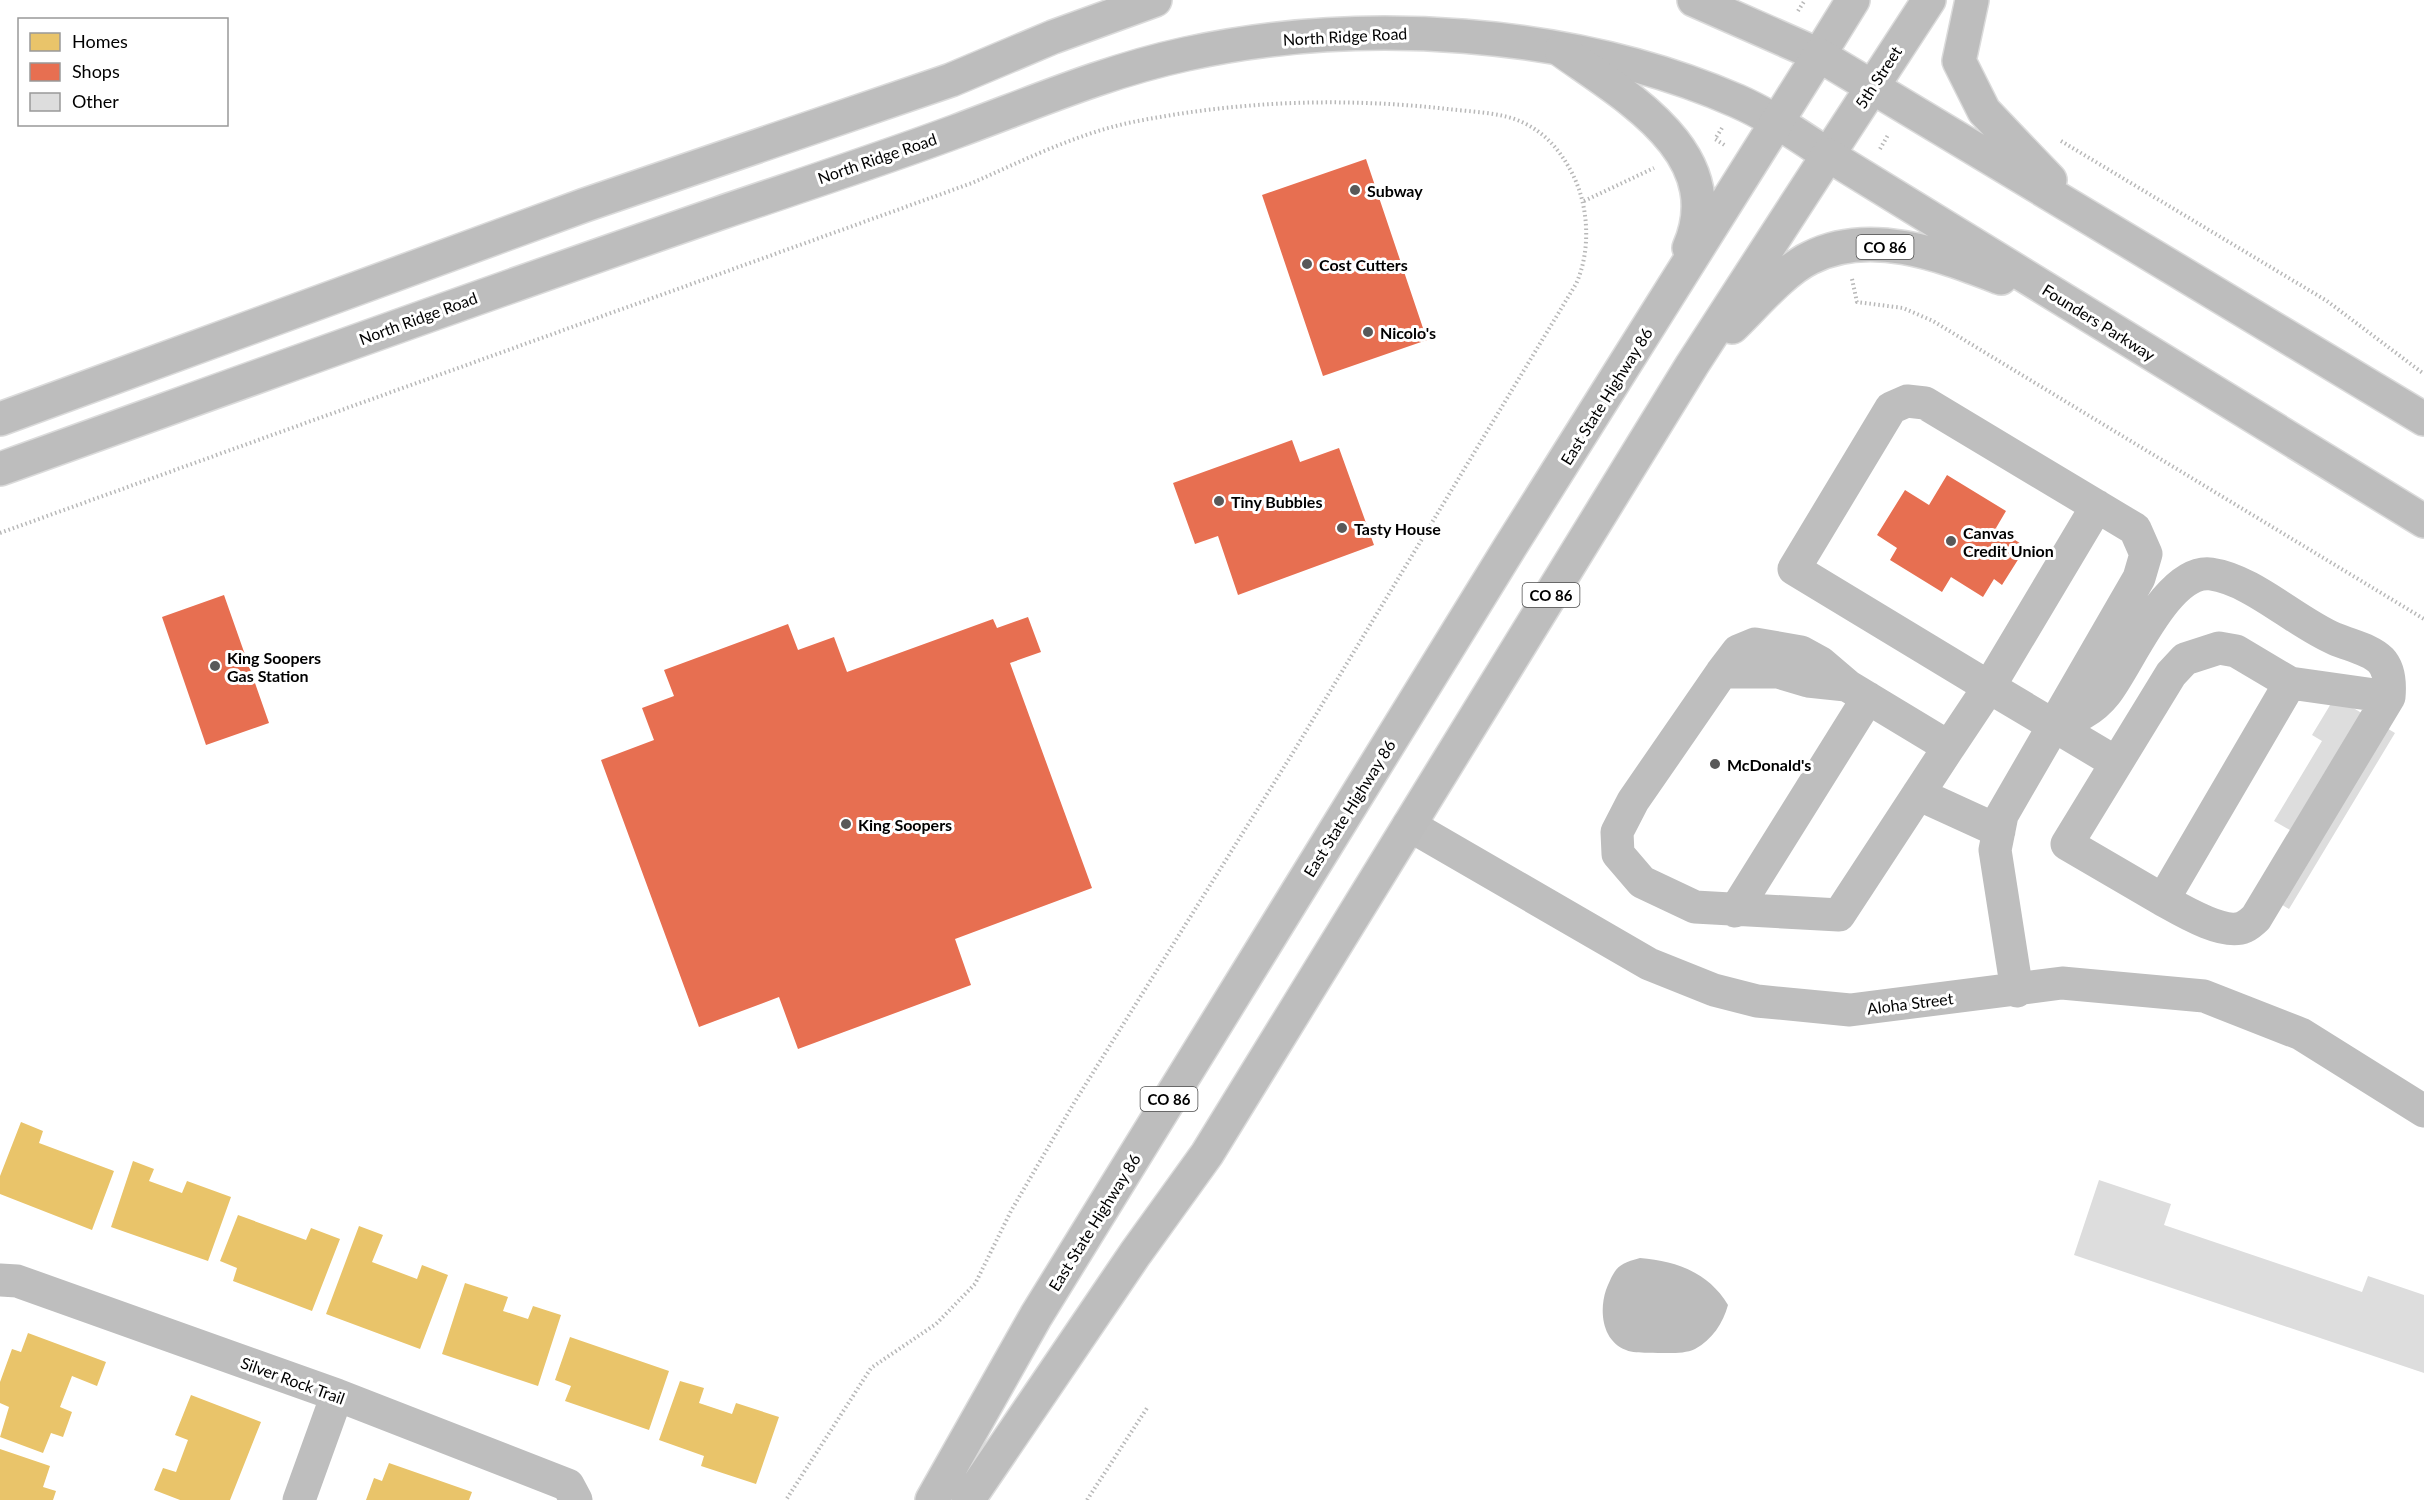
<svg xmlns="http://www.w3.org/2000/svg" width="2424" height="1500" font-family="Lato,sans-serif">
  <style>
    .water { fill: #bcbcbc }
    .homes { fill: #e9c46a }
    .shops { fill: #e76f51 }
    .building { fill: #ddd }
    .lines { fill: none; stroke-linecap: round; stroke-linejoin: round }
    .major-casing { stroke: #dbdbdb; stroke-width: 36 }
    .highway-casing { stroke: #dbdbdb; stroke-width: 36 }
    .path { stroke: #b8b8b8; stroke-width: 4; stroke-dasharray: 1.5 3; stroke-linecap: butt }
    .minor { stroke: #bebebe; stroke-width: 33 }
    .major { stroke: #bdbdbd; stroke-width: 33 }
    .highway { stroke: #bdbdbd; stroke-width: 33 }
    .poi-dot { fill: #595959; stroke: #fff; stroke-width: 2 }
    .labels { text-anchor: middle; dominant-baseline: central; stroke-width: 6; stroke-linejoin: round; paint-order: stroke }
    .shield { fill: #fff; stroke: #4c4c4c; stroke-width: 1.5 }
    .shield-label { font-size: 15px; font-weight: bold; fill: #000 }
    .street-label { font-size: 16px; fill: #000; stroke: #fff }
    .poi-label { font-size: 16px; font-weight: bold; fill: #000; stroke: #fff; text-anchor: start }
  </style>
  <rect width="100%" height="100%" fill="#fff"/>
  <path class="water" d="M 1640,1258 C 1677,1261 1709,1273 1728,1305 C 1723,1323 1712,1340 1695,1349 C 1685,1354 1669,1353 1658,1353 C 1648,1352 1635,1354 1626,1350 C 1602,1341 1599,1311 1606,1290 C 1615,1268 1617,1264 1640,1258 Z"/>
  <path class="homes" d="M 21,1122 L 43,1131 L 39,1143 L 114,1171 L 92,1230 L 0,1194 L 0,1176 Z
    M 133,1161 L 154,1169 L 149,1181 L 182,1193 L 187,1181 L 231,1197 L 208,1261 L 111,1227 Z
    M 238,1215 L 306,1240 L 311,1228 L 340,1239 L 312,1311 L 233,1281 L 237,1268 L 220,1261 Z
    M 359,1226 L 383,1235 L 372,1262 L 417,1279 L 422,1265 L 448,1275 L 420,1349 L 326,1314 Z
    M 465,1283 L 508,1297 L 503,1311 L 528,1319 L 533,1306 L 561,1315 L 538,1386 L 442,1354 Z
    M 28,1333 L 106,1362 L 97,1386 L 72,1376 L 60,1407 L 72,1412 L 63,1437 L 51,1433 L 43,1453 L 0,1437 L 9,1407 L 0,1403 L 0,1382 L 12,1349 L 21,1352 Z
    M 570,1337 L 669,1371 L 649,1430 L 565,1401 L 571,1386 L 555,1380 Z
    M 680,1381 L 704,1388 L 699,1403 L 732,1414 L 736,1403 L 779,1417 L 756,1484 L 701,1466 L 704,1456 L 659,1440 Z
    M 191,1395 L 261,1422 L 230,1500 L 180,1500 L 154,1490 L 163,1468 L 176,1472 L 188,1440 L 175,1435 Z
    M 0,1449 L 50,1466 L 43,1487 L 56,1491 L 53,1500 L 0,1500 Z
    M 389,1463 L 472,1492 L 469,1500 L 366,1500 L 374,1478 L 382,1481 Z"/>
  <path class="shops" d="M 1366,159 L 1427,340 L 1323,376 L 1262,195 Z
    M 1292,440 L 1300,462 L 1339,448 L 1374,545 L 1238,595 L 1218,536 L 1195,544 L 1173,483 Z
    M 1947,475 L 2006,511 L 1996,528 L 2026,547 L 2002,585 L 1994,579 L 1983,597 L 1951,577 L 1942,592 L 1890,560 L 1897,548 L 1877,535 L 1905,490 L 1929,505 Z
    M 224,595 L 269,723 L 206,745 L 162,617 Z
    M 1028,617 L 1041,652 L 1010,663 L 1092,888 L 955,939 L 971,985 L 798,1049 L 779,997 L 699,1027 L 601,760 L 654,740 L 642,708 L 674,696 L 664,670 L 788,624 L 798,650 L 834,637 L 847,672 L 993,619 L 997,628 Z"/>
  <path class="building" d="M 2335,697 L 2395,733 L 2289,909 L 2260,891 L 2295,833 L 2274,821 L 2322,741 L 2312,735 Z
    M 2099,1180 L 2171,1204 L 2164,1225 L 2362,1292 L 2368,1276 L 2424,1295 L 2424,1373 L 2074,1255 Z"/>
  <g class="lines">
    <defs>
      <path id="major" d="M 1694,0 L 1819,55 L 1853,0
        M 0,419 L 585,205 L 951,80 L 1053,37 L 1155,0
        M 0,469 C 240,383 479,296 720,213 C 799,186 879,160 957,131 C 1033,103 1107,71 1186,54 C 1361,16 1571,29 1737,101 C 1769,115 1799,136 1828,155 L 1929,0"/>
      <path id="highway" d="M 1972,0 L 1959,61 L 1984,111 L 2050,180
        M 1561,50 C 1625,96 1730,153 1689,248
        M 1732,327 C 1754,306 1783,271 1810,258 C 1871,227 1943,256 2001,278
        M 932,1500 L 1036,1316 L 1510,547 L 1819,55 L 2424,419
        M 968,1500 L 1135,1254 L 1207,1154 L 1692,365 L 1828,155 L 2424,521"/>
    </defs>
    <use href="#major" class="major-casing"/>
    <use href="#highway" class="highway-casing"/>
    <path class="path" d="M 1798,11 L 1805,0
      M 1722,128 L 1715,139 L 1726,146
      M 2061,141 L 2327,301 L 2424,374
      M 1880,149 L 1888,135
      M 1584,201 L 1654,168
      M 1852,279 L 1857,302 L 1903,308 L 1933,321 L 2424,619
      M 0,533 L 972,183 C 1022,161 1074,135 1128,123 C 1235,101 1340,97 1448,109 C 1472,112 1502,112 1524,123 C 1547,134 1562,153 1573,175 C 1589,207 1591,251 1576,284 L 1294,751 L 1074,1103 L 1011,1211 L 975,1284 L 936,1324 L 871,1368 L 786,1500
      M 1087,1500 L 1147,1408"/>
    <path class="minor" d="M 1755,644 L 1801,652 L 1821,663 L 1848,686 L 1949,747 L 1839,915 L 1695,907 L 1642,882 L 1618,854 L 1617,832 L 1633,801 L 1722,672 L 1738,651 Z
      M 2219,648 L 2236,651 L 2290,683 L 2163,900 L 2067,844 L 2171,674 L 2185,659 Z
      M 1722,672 L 1778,672 L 1808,681 L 1846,685
      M 2290,683 L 2389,697
      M 2054,726 C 2075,718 2092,711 2106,693 C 2129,664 2167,568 2211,574 C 2253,580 2295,622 2335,639 C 2371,653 2393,653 2389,697 L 2256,918 C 2253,921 2248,925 2244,927 C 2224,936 2181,910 2163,900
      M 1949,747 L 1989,687 L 2115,762
      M 1918,794 L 1999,831
      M 1409,825 L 1649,964 L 1714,990 L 1757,1001 L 1850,1010 L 2062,983 L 2204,996 L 2301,1034 L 2424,1111
      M 1735,911 L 1868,698
      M 2017,991 L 1995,850 L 2002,815 L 2139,578 L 2146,554 L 2135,529 L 1925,403 L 1907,401 L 1891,408 L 1794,569 L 1989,687 L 2097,506
      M 0,1280 L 17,1281 L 337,1395 L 568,1485 L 576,1500
      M 299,1500 L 337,1395"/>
    <use href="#major" class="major"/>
    <use href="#highway" class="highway"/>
  </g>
  <g class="poi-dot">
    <circle cx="1355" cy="190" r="6"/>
    <circle cx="1307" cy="264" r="6"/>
    <circle cx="1368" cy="332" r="6"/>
    <circle cx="1219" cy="501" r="6"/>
    <circle cx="1342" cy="528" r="6"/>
    <circle cx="1951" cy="541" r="6"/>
    <circle cx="215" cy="666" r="6"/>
    <circle cx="1715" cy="764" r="6"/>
    <circle cx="846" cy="824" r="6"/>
  </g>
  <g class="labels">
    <g class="shield">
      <rect x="1856.5" y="235" width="57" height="24" rx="4.5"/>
      <rect x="1522.5" y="583" width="57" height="24" rx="4.5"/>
      <rect x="1140.5" y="1087" width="57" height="24" rx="4.5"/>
    </g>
    <g class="shield-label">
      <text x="1885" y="247">CO 86</text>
      <text x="1551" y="595">CO 86</text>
      <text x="1169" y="1099">CO 86</text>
    </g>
    <g class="street-label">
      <text transform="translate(1345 36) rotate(-3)">North Ridge Road</text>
      <text transform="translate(1878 77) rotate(-57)">5th Street</text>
      <text transform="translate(877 158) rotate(-19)">North Ridge Road</text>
      <text transform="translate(418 318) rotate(-20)">North Ridge Road</text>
      <text transform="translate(2099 322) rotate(32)">Founders Parkway</text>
      <text transform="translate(1606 396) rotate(-58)">East State Highway 86</text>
      <text transform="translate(1349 808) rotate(-58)">East State Highway 86</text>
      <text transform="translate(1910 1003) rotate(-7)">Aloha Street</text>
      <text transform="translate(1094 1222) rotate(-58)">East State Highway 86</text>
      <text transform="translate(293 1380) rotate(20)">Silver Rock Trail</text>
    </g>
    <g class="poi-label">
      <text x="1367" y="190">Subway</text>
      <text x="1319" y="264">Cost Cutters</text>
      <text x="1380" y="332">Nicolo's</text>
      <text x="1231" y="501">Tiny Bubbles</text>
      <text x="1354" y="528">Tasty House</text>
      <text x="1963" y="532">Canvas<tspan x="1963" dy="18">Credit Union</tspan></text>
      <text x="227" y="657">King Soopers<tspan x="227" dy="18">Gas Station</tspan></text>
      <text x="1727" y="764">McDonald's</text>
      <text x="858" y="824">King Soopers</text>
    </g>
  </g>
  <rect x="18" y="18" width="210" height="108" fill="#ffffff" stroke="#999999" stroke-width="1.5"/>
  <rect x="30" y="33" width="30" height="18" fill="#e9c46a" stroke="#999999" stroke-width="1.5"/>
  <text x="72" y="48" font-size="18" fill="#000000">Homes</text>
  <rect x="30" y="63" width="30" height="18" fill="#e76f51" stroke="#999999" stroke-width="1.5"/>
  <text x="72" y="78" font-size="18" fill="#000000">Shops</text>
  <rect x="30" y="93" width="30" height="18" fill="#dddddd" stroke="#999999" stroke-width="1.5"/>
  <text x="72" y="108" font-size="18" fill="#000000">Other</text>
</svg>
